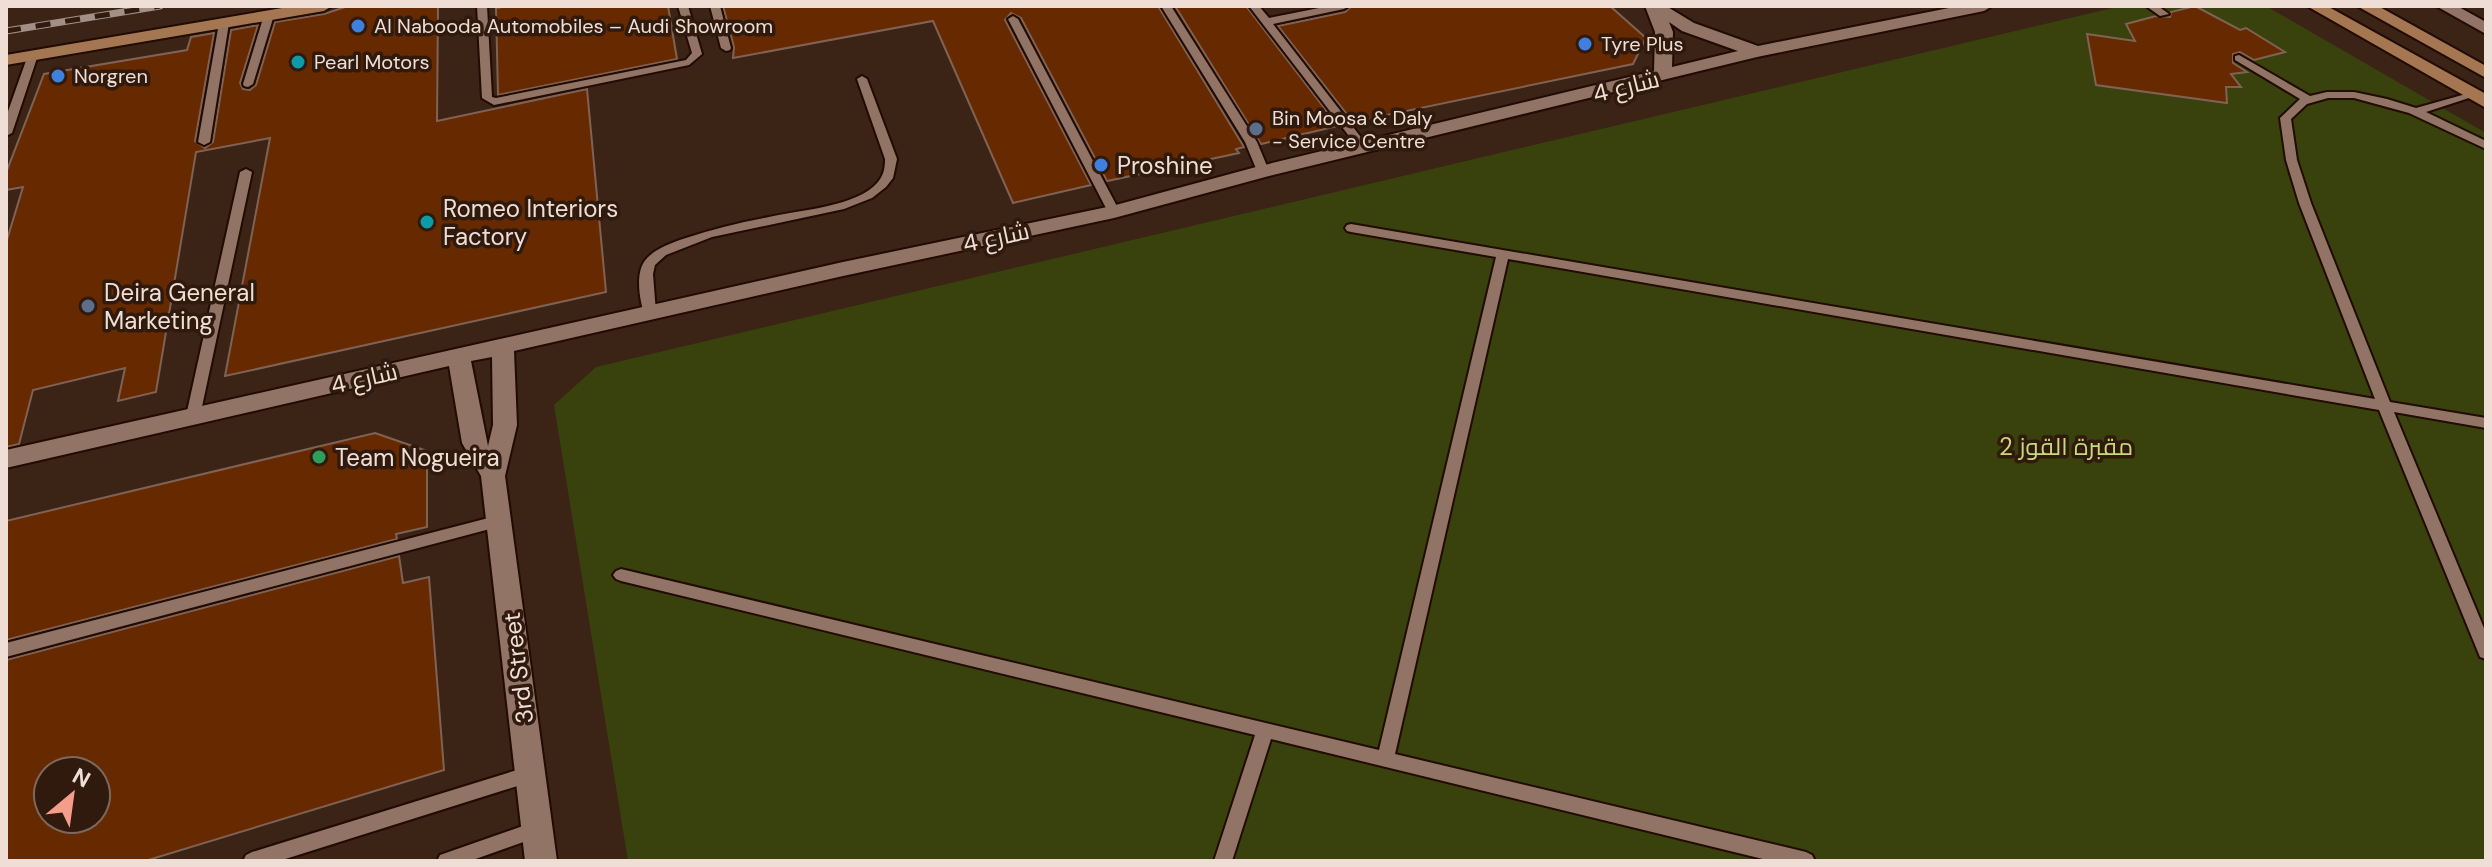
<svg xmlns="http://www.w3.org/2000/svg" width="2492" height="867" font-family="'DM Sans',Cairo,sans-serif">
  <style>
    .green { fill: #39420d }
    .building { fill: #672a00; stroke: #7f6254; stroke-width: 2; fill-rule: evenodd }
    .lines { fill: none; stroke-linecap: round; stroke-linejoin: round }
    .lane-casing { stroke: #210b02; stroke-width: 4 }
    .street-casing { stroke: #210b02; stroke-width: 4 }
    .secondary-casing { stroke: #210b02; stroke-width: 4 }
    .lane { fill: #917465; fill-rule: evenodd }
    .street { fill: #917465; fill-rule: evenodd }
    .secondary { fill: #a47651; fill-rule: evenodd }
    .rail-casing { stroke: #a38f85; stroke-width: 7 }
    .rail { stroke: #30190d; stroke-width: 5; stroke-dasharray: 15; stroke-linecap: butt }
    .shop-dot { fill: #3f7fe0; stroke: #30190d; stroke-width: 3 }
    .culture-dot { fill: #0f9aa8; stroke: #30190d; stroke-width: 3 }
    .service-dot { fill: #5c6f8a; stroke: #30190d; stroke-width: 3 }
    .leisure-dot { fill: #2e9e5b; stroke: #30190d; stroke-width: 3 }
    .labels { text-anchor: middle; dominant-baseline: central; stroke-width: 7; stroke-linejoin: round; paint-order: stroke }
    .far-poi-label { font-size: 20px; fill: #efded6; stroke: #30190d; text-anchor: start }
    .street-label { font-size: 24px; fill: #efded6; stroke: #30190d }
    .poi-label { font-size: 24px; fill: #efded6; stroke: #30190d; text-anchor: start }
    .park-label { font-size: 24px; fill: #c5db75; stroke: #30190d }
  </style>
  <rect width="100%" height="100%" fill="#3b2316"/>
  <path class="green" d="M 2121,6 L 2266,6 L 2486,133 L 2486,861 L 628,861 L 554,405 L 596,367 Z"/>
  <path class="building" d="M 348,6 L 438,6 L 437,121 L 587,89 L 606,292 L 225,376 L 270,138 L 196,152 L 156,392 L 118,401 L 125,368 L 33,390 L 19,444 L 6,447 L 6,243 L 23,187 L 6,190 L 6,173 L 44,74 L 187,50 L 191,37 L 214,33 L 195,141 L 205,148 L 213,142 L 231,30 L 258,25 L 240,83 L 243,89 L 250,90 L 256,85 L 275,22 L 324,14 Z
    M 509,6 L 668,6 L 677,59 L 498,95 L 496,8 Z
    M 723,6 L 1158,6 L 1244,147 L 1236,149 L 1239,153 L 1107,181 L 1021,18 L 1011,13 L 1005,20 L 1091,185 L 1013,203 L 933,21 L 733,58 L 734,47 Z
    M 1175,6 L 1246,6 L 1338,126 L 1261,144 Z
    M 1352,6 L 1610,6 L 1646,38 L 1633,64 L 1353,122 L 1278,26 L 1345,12 Z
    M 2195,6 L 2240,30 L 2246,28 L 2285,52 L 2254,60 L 2240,52 L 2233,54 L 2233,63 L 2247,72 L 2231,74 L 2241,87 L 2226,87 L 2227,103 L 2096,85 L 2087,34 L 2135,41 L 2126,24 L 2156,16 L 2170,17 L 2171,12 Z
    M 375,433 L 427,451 L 427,527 L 396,534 L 397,539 L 6,640 L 6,521 Z
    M 399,556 L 403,583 L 429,577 L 444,770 L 145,861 L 6,861 L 6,660 ZM 48,771 L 96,771 L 96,819 L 48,819 Z"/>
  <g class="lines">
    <defs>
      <path id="lane" d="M 477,6 L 487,6 L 492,97 L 496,98 L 686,60 L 692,53 L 678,6 L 688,6 L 702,54 L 689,65 L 494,105 L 482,98 Z
        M 710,6 L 720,6 L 731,48 L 730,50 L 726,51 L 721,48 Z
        M 1161,6 L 1171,6 L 1257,142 L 1269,171 L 1267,173 L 1259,173 L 1257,171 L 1245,142 Z
        M 1249,6 L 1259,6 L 1269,18 L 1329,6 L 1349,6 L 1344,9 L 1273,24 L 1367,145 L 1367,149 L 1359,149 Z
        M 2146,6 L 2158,6 L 2169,14 L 2160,16 Z
        M 269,12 L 274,15 L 253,84 L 248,87 L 244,86 L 243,84 L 264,15 Z
        M 1013,16 L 1018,19 L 1120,212 L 1118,215 L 1114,216 L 1108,212 L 1008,19 Z
        M 224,20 L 229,23 L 210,142 L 204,145 L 198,142 L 219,23 Z
        M 33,52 L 38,55 L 12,133 L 6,136 L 6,117 L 28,55 Z
        M 2239,55 L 2310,96 L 2327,92 L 2354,92 L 2387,99 L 2416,108 L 2473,92 L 2478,95 L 2426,112 L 2486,141 L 2486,149 L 2409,113 L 2354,98 L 2328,98 L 2307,104 L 2291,119 L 2297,160 L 2311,203 L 2390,402 L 2486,418 L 2486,428 L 2394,412 L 2486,633 L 2486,659 L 2480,657 L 2478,652 L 2379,410 L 1508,259 L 1395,754 L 1806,852 L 1812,855 L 1815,861 L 1771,861 L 1271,739 L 1232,861 L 1214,861 L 1255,735 L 621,581 L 616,579 L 613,575 L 616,571 L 621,569 L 1379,750 L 1496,257 L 1351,232 L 1347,231 L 1345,228 L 1347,225 L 1351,224 L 2375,399 L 2299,203 L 2286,160 L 2280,118 L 2300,99 L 2235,60 L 2235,56 Z
        M 862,76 L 867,79 L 897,159 L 893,178 L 886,187 L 872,198 L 844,209 L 712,237 L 666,255 L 655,265 L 653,274 L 656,313 L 650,317 L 645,316 C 640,302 635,276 644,262 C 653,249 671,243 686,238 C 713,229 741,222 769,217 C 799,210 857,207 878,182 C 884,175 885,167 885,159 L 857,79 Z
        M 246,169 L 252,172 L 200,416 L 193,421 L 186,416 L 240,172 Z
        M 500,515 L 505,517 L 507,521 L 505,525 L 6,657 L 6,643 Z
        M 530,766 L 536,768 L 539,774 L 536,780 L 530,782 L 279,861 L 243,861 L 246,855 L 252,852 Z
        M 537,821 L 543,823 L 546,829 L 543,835 L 470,861 L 437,861 L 440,855 Z"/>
      <path id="street" d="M 1645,6 L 1666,6 L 1694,23 L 1758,46 L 1959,6 L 1992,6 L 1984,11 L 1757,57 L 1269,176 L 1114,218 L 843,276 L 514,351 L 517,425 L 505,476 L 557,861 L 525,861 L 481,476 L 462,443 L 449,366 L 6,468 L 6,450 L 843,262 L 1112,206 L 1256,167 L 1654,71 L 1655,32 ZM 1669,22 L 1682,31 L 1738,51 L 1672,67 L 1673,32 ZM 492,357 L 493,425 L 488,446 L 471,361 Z
        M 2436,6 L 2457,6 L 2486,22 L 2486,34 Z"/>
      <path id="secondary" d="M 294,6 L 332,6 L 324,11 L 6,65 L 6,55 Z
        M 2307,6 L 2327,6 L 2486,94 L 2486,108 Z
        M 2357,6 L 2378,6 L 2486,66 L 2486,78 Z"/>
    </defs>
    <use href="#lane" class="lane-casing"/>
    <use href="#street" class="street-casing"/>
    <use href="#secondary" class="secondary-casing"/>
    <use href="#lane" class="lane"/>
    <use href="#street" class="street"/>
    <use href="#secondary" class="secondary"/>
    <defs>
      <path id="rail" d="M 6,31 L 160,6"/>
    </defs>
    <use href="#rail" class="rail-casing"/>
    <use href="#rail" class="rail"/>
  </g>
  <g class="shop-dot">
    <circle cx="358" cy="26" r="8"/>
    <circle cx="1585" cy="44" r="8"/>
    <circle cx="58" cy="76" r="8"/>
    <circle cx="1101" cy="165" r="8"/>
  </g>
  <g class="culture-dot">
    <circle cx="298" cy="62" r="8"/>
    <circle cx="427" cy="222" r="8"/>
  </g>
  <g class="service-dot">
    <circle cx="1256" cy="129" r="8"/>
    <circle cx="88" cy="306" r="8"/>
  </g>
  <circle class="leisure-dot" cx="319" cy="457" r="8"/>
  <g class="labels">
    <g class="far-poi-label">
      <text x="374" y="26">Al Nabooda Automobiles – Audi Showroom</text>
      <text x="1601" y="44">Tyre Plus</text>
      <text x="314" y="62">Pearl Motors</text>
      <text x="74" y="76">Norgren</text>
      <text x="1272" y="118">Bin Moosa &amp; Daly<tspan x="1272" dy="23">- Service Centre</tspan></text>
    </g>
    <g class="street-label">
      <text transform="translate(1626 86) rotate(-14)">شارع 4</text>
      <text transform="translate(996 237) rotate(-12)">شارع 4</text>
      <text transform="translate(364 378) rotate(-13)">شارع 4</text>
      <text transform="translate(518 668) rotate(-97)">3rd Street</text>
    </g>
    <g class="poi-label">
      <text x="1117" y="165">Proshine</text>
      <text x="443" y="208">Romeo Interiors<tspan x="443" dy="28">Factory</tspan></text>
      <text x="104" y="292">Deira General<tspan x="104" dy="28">Marketing</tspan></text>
      <text x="335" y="457">Team Nogueira</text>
    </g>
    <g class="park-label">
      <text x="2066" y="446">مقبرة القوز 2</text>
    </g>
  </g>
  <rect width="2492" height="867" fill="none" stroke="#efded6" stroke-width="16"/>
  <g transform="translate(72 795) rotate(29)"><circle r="38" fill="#30190d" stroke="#7c685d" stroke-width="2"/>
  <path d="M0-6L14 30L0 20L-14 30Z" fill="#f49d8a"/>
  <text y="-12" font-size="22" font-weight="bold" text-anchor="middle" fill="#efded6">N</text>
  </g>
</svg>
